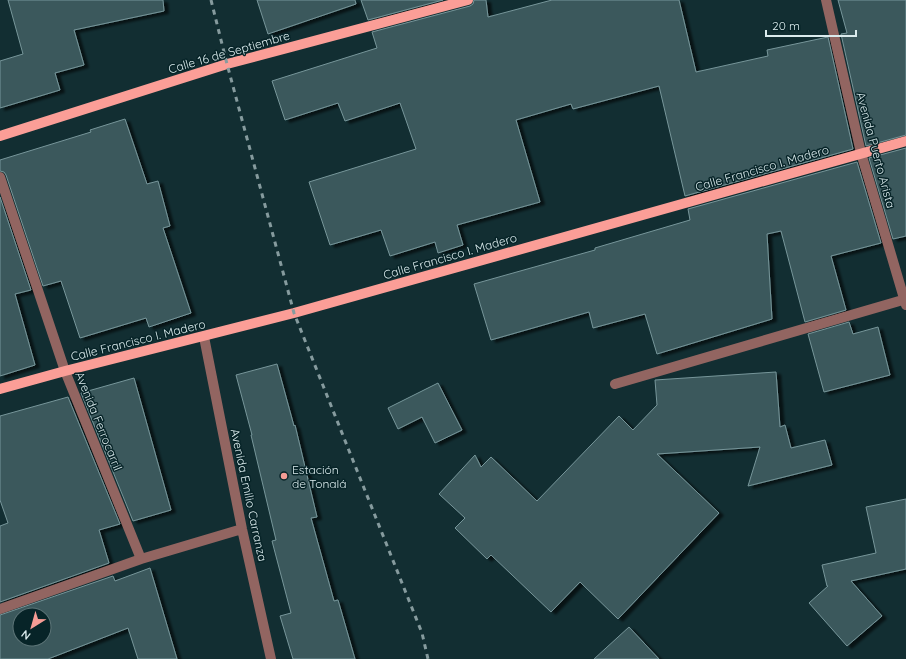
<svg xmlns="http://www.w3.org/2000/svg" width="906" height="659" font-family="Quicksand,sans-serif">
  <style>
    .building { fill: #3b585c; stroke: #77969a; fill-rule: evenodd; filter: url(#shadow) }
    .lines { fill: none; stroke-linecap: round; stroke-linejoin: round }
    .minor { stroke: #926561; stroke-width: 10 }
    .major { stroke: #fb9e97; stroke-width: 10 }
    .rail { stroke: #869b9e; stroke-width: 3; stroke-dasharray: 5 5; stroke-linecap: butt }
    .poi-dot { fill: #f59c95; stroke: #072428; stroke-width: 1.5 }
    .labels { text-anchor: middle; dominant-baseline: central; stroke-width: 3; stroke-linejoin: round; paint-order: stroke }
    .street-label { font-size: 12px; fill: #dbebed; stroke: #072428 }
    .poi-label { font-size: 12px; fill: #dbebed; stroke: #072428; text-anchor: start }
  </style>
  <defs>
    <filter id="shadow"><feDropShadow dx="4.5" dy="2.5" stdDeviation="1" flood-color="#0009"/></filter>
  </defs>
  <rect width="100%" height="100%" fill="#122e32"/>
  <path class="building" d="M 8,0 L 163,0 L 164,11 L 74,30 L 84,65 L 55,73 L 60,90 L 0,108 L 0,61 L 23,54 Z
    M 257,0 L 355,0 L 356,4 L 268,34 Z
    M 361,0 L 443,0 L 368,20 Z
    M 474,0 L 486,0 L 488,17 L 552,0 L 679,0 L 696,72 L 768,56 L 767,50 L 828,37 L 853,149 L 685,196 L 659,86 L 573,109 L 571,104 L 516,120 L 540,202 L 457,225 L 463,245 L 438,253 L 435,242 L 390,256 L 381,230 L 330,245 L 309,182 L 416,149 L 400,103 L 345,121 L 338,103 L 285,120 L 272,81 L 377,48 L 372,32 L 470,6 L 473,4 Z
    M 838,0 L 906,0 L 906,135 L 866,146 L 841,34 L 847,33 Z
    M 125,119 L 147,184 L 158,181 L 170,226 L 163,228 L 191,313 L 149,327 L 146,318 L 80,338 L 61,281 L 43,286 L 6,175 L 4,172 L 0,171 L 0,160 L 91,132 L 90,130 Z
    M 906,148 L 906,236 L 893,239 L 869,158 Z
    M 857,162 L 881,243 L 831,256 L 846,310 L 805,322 L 781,231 L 767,234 L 772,319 L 657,354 L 645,314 L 593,328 L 589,312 L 491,340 L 474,284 L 595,250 L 595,248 L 690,220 L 688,209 Z
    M 0,197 L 31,290 L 15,294 L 35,365 L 0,376 Z
    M 849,322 L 853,334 L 878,327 L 890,375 L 824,392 L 808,334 Z
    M 277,364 L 294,426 L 295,425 L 317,517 L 311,518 L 334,601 L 338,600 L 355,659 L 293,659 L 280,616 L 291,613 L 272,541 L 276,540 L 251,435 L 252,435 L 236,375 Z
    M 776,372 L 780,427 L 785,425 L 791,448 L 825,440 L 832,465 L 748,486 L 760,447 L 657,454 L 719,513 L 618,619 L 580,582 L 551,612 L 491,555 L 487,559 L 455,528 L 465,518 L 439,494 L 475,455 L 481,467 L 491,457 L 537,501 L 619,416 L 633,430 L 657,405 L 655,380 Z
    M 134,378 L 171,510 L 133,521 L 81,393 Z
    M 438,383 L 462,430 L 435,443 L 422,417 L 398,429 L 388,408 Z
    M 68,397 L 120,524 L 99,530 L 109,563 L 0,602 L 0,526 L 8,523 L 0,500 L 0,416 Z
    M 906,499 L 906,569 L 851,581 L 882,616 L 847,646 L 809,603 L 828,586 L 827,586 L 822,565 L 876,553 L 866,507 Z
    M 150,568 L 177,659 L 138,659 L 128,628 L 48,659 L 0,659 L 0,615 L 113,576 L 115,581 ZM 20,615 L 44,615 L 44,639 L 20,639 Z
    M 629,627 L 659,659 L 594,659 Z"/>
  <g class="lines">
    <path class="minor" d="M 826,0 L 861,153 L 906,305
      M 0,177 L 65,371 L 141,559
      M 204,337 L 242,529 L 271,659
      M 615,384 L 906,299
      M 0,609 L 141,559 L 242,529"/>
    <path class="major" d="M 0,136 L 227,64 L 468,0
      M 0,389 L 65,371 L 294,313 L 906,141"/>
    <path class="rail" d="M 211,0 L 227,64 L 294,313 L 422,633 L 428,659"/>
  </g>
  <circle class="poi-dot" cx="284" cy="476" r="4"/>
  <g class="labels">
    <g class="street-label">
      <text transform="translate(229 52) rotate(-16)">Calle 16 de Septiembre</text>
      <text transform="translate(876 150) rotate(75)">Avenida Puerto Arista</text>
      <text transform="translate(762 168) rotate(-16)">Calle Francisco I. Madero</text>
      <text transform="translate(450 256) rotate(-16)">Calle Francisco I. Madero</text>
      <text transform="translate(138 340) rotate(-14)">Calle Francisco I. Madero</text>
      <text transform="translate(99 421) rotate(68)">Avenida Ferrocarril</text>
      <text transform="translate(249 495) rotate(78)">Avenida Emilio Carranza</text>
    </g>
    <g class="poi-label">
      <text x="292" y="469">Estación<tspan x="292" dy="14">de Tonalá</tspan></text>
    </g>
  </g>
  <g transform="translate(32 627) rotate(217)"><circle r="19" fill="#072428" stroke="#5c7477"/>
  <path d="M0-3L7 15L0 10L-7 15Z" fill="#f59c95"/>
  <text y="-6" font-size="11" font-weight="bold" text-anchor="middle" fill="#dbebed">N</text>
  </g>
  <path d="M766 30v6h90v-6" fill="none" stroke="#dbebed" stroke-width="2"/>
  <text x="772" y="30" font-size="12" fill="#dbebed" stroke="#072428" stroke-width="3" paint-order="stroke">20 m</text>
</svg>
